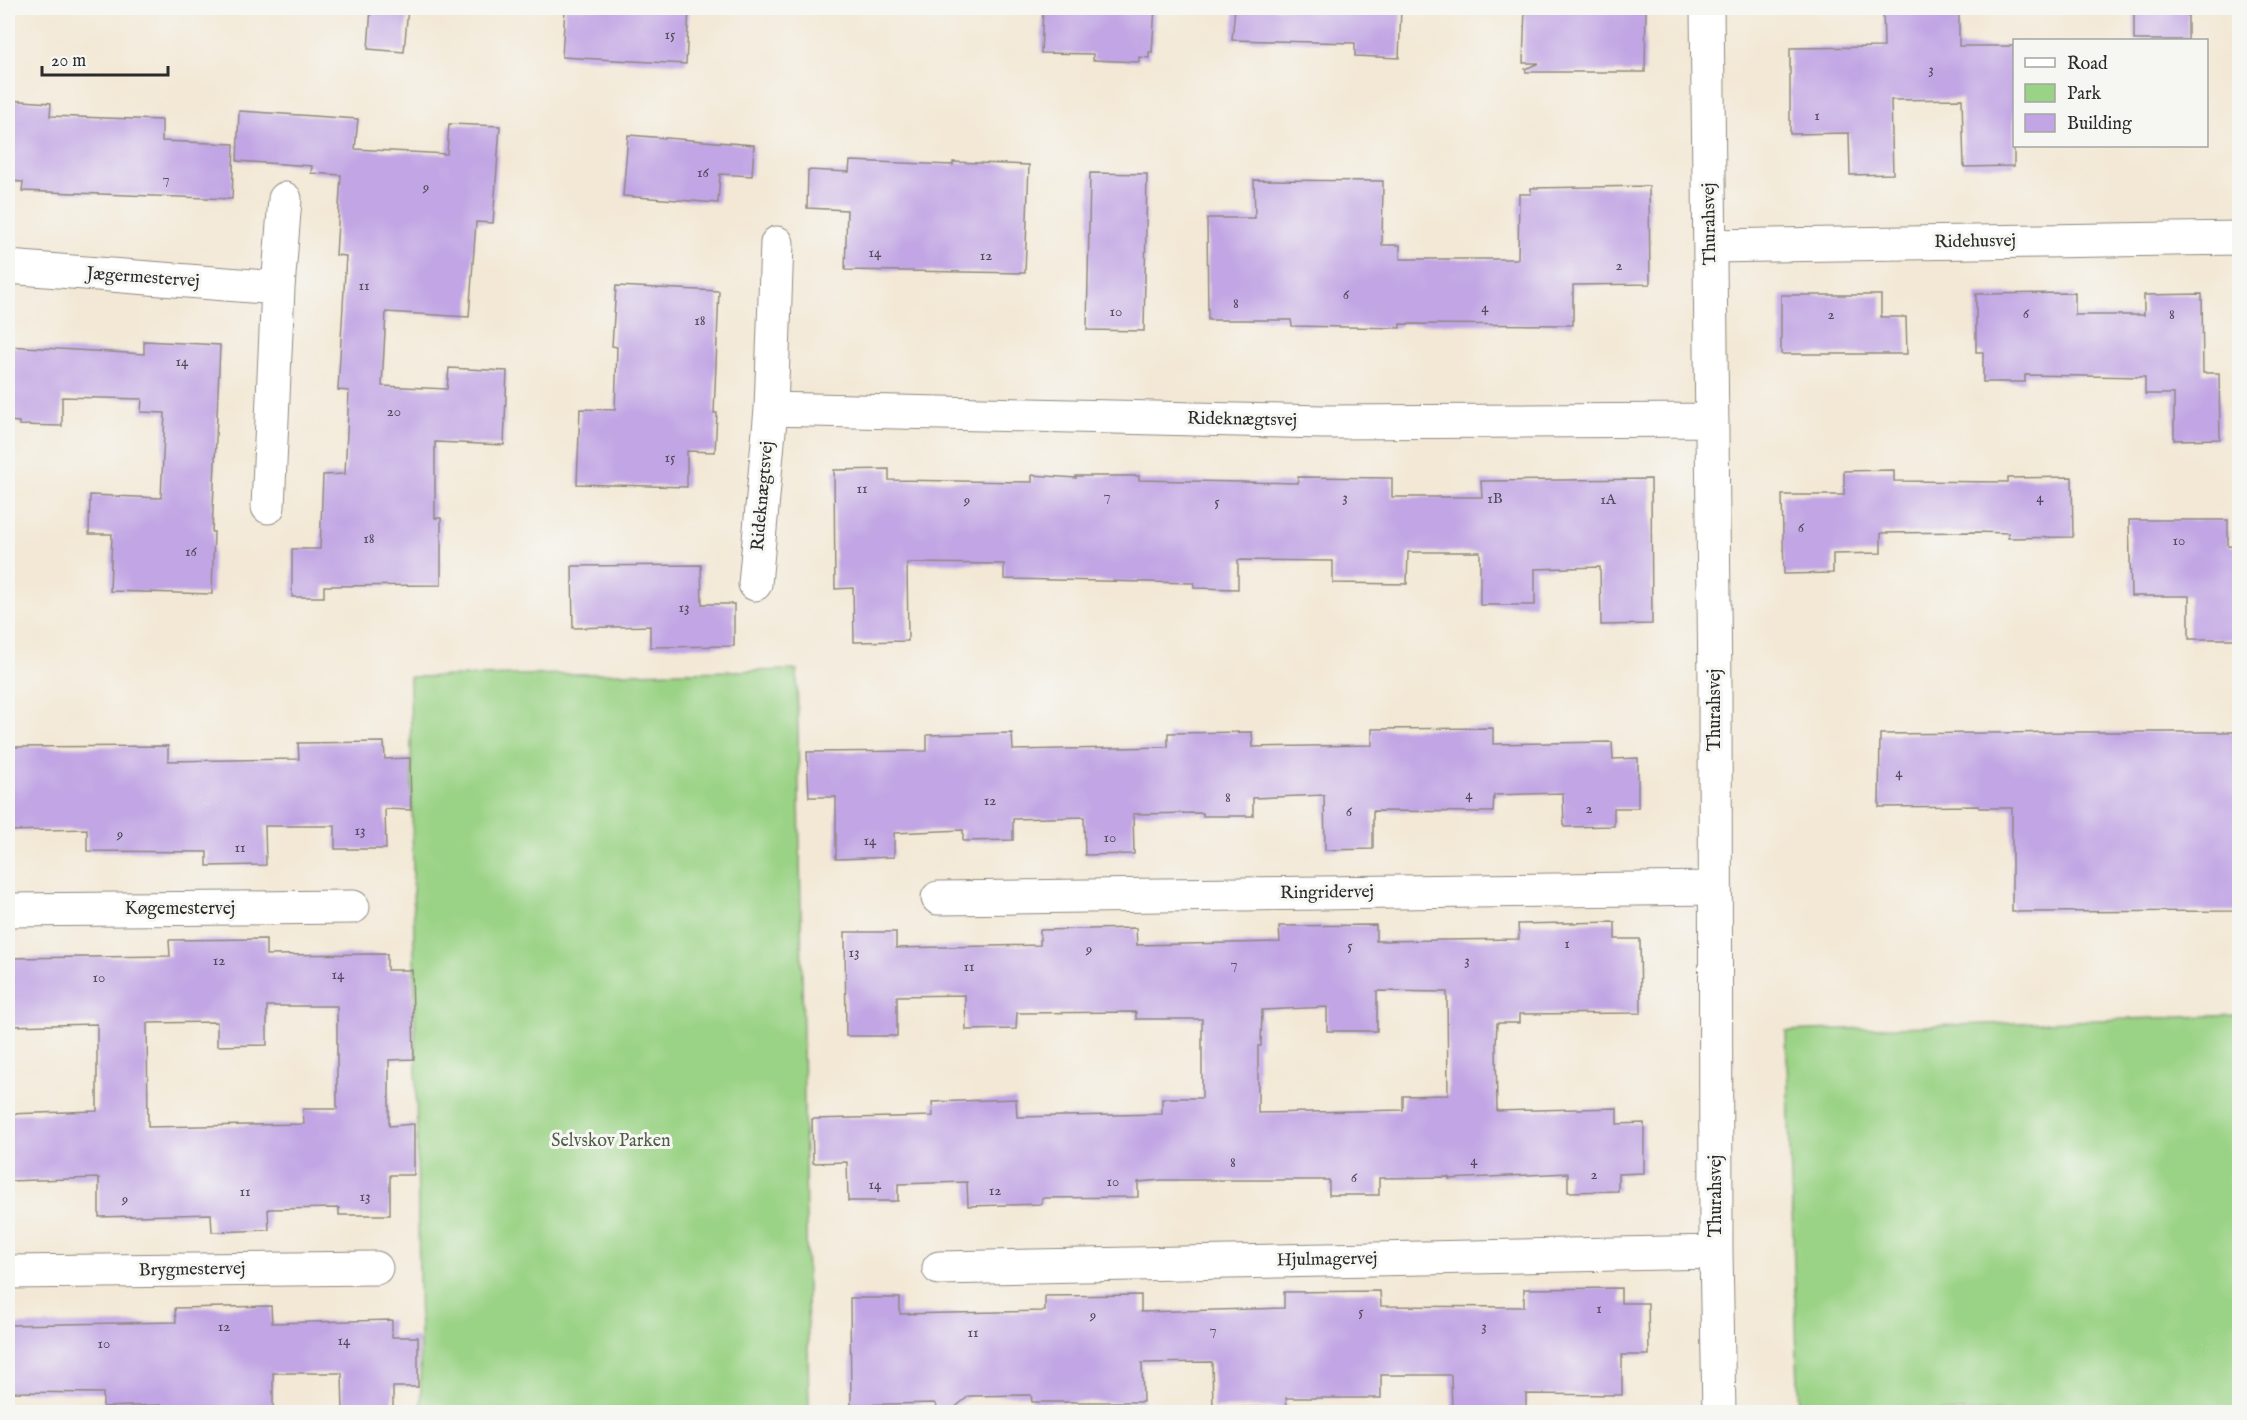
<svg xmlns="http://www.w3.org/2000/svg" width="2247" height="1420" font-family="'IM FELL English',serif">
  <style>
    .green { fill: #9bd386; stroke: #637f58; stroke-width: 1.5 }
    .building { fill: #c1a5e4; fill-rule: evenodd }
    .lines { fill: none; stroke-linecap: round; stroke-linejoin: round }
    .minor-casing { stroke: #8f8a80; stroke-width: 35 }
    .minor { stroke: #fff; stroke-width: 33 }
    .labels { text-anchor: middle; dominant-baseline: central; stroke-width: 6; stroke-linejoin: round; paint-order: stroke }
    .number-label { font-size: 15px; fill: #504a59 }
    .street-label { font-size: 18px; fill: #2b2b2b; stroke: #f6f6f2 }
    .park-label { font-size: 18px; fill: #4d5d46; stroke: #f6f6f2 }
  </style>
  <rect width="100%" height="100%" fill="#f6f6f2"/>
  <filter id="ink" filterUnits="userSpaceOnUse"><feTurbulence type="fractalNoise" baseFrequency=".0167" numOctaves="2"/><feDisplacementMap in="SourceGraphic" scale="12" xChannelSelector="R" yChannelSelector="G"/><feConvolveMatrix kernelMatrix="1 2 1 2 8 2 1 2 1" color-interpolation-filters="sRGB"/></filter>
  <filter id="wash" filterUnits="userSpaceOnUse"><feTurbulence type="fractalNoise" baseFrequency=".008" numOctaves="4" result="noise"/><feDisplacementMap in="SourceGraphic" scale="24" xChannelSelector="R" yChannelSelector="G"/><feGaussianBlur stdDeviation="1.35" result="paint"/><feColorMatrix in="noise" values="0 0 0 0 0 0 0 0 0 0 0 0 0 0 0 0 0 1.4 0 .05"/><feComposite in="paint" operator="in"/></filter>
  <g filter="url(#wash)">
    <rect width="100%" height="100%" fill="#f3e8d5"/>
    <path class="green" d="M 797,670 L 809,1412 L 421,1412 L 410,677 Z
      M 2239,1015 L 2239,1412 L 1799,1412 L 1786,1031 Z"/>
    <g id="blocks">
      <path class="building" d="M 371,8 L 408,8 L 404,52 L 368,49 Z
        M 565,8 L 689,8 L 686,64 L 562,57 Z
        M 1043,8 L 1155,8 L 1152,52 L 1149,52 L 1149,58 L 1139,57 L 1139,62 L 1093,60 L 1093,54 L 1041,53 Z
        M 1235,8 L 1401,8 L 1399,58 L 1355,56 L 1355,43 L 1232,40 Z
        M 1525,8 L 1646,8 L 1645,72 L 1526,72 L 1525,69 L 1539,63 L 1523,63 Z
        M 1883,8 L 1959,8 L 1959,46 L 2014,46 L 2014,166 L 1964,167 L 1962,99 L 1891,100 L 1893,174 L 1850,175 L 1849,133 L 1790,134 L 1790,48 L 1884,47 Z
        M 2134,8 L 2188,8 L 2188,40 L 2134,40 Z
        M 8,100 L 51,103 L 50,116 L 162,120 L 162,141 L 234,144 L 232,199 L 22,191 L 23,182 L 8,181 Z
        M 239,111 L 358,119 L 355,149 L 447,154 L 449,124 L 500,126 L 493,223 L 476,222 L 469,317 L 386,312 L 382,386 L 447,389 L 449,368 L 507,371 L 504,445 L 435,442 L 435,518 L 441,518 L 441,585 L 324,586 L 324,597 L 292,597 L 292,549 L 320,549 L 323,475 L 345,474 L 349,391 L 338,390 L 346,256 L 336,255 L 341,175 L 311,173 L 312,166 L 237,161 Z
        M 628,135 L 754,145 L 752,176 L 720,174 L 718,203 L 623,196 Z
        M 850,161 L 953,165 L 953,162 L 1029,165 L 1025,273 L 845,270 L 847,210 L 807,208 L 808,170 L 849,172 Z
        M 1090,173 L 1147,174 L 1144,331 L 1087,330 Z
        M 1254,180 L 1383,181 L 1382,245 L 1400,245 L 1400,259 L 1518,259 L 1519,194 L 1531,194 L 1531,188 L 1649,186 L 1650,284 L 1573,285 L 1573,325 L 1400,324 L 1400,328 L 1292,326 L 1291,320 L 1208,320 L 1207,218 L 1255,218 Z
        M 616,286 L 719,291 L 714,413 L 717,413 L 715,452 L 687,451 L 687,487 L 577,484 L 580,409 L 615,410 L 617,347 L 612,346 Z
        M 2075,293 L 2075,315 L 2144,315 L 2144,295 L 2202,294 L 2203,373 L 2219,373 L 2220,439 L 2174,440 L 2174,394 L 2145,394 L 2145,377 L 2025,375 L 2025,382 L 1983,382 L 1983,352 L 1976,352 L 1976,294 Z
        M 1781,295 L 1881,295 L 1881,317 L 1906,317 L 1907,354 L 1781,354 Z
        M 144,341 L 220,345 L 212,532 L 214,532 L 212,594 L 110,591 L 112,534 L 89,534 L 90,495 L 161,498 L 165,413 L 141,412 L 142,399 L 62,397 L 62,426 L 19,425 L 19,422 L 8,421 L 8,346 L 144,354 Z
        M 889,469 L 889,480 L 1032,482 L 1032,475 L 1076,478 L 1076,476 L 1139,476 L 1139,480 L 1298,483 L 1298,477 L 1392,478 L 1392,497 L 1482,497 L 1481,481 L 1651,479 L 1652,624 L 1601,625 L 1600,567 L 1535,569 L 1535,605 L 1480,605 L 1480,552 L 1408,552 L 1407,584 L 1333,583 L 1333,561 L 1238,560 L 1238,589 L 1194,588 L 1194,583 L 1004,579 L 1004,564 L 907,563 L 908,641 L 854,642 L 853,588 L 835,589 L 834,470 Z
        M 1894,470 L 1894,481 L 2008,482 L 2008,478 L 2072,477 L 2073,537 L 2008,538 L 2008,533 L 1974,532 L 1881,533 L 1881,553 L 1833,554 L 1833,573 L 1784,574 L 1782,495 L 1844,495 L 1844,471 Z
        M 2129,520 L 2228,520 L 2228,546 L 2240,547 L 2240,639 L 2189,639 L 2189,596 L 2131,596 Z
        M 701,565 L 702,604 L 734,604 L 734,646 L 650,647 L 650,626 L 573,628 L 572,566 Z
        M 1493,728 L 1493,744 L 1612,742 L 1613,759 L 1638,758 L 1638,808 L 1614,808 L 1614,826 L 1564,827 L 1563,793 L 1494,795 L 1493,812 L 1373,811 L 1373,849 L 1325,850 L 1324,795 L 1253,798 L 1253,816 L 1203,816 L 1203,813 L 1133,814 L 1134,854 L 1085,855 L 1084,817 L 1013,819 L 1013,840 L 963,841 L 963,830 L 894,833 L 894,857 L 836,859 L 836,797 L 809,797 L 807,752 L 927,751 L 927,735 L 1012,733 L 1013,750 L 1168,747 L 1168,733 L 1252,732 L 1253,747 L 1372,745 L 1372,729 Z
        M 2081,732 L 2240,732 L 2240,911 L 2012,912 L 2012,808 L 1979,808 L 1979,806 L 1879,807 L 1880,734 Z
        M 384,742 L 385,759 L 410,758 L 411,810 L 385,809 L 386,849 L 335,849 L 335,826 L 265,826 L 266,865 L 207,866 L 207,852 L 87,851 L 87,829 L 8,831 L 8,747 L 168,746 L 168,761 L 299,759 L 298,743 Z
        M 1615,922 L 1615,939 L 1640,939 L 1641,1013 L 1519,1014 L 1519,1023 L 1497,1023 L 1496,1045 L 1497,1111 L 1617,1108 L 1617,1124 L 1644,1123 L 1644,1173 L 1618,1174 L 1618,1191 L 1568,1192 L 1568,1173 L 1449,1179 L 1449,1177 L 1379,1178 L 1379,1195 L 1329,1195 L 1329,1180 L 1163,1180 L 1138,1182 L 1138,1197 L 1042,1198 L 1042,1204 L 968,1206 L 967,1182 L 898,1184 L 898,1201 L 848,1201 L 847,1162 L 813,1163 L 812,1119 L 933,1116 L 932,1102 L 1016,1099 L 1017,1117 L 1162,1114 L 1162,1098 L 1202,1098 L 1202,1019 L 1136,1019 L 1136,1012 L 1017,1013 L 1016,1029 L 966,1030 L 965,995 L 897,996 L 897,1036 L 846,1036 L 845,932 L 896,932 L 896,948 L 1040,945 L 1040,930 L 1136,928 L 1137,945 L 1280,942 L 1279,926 L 1376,925 L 1376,941 L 1519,939 L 1518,924 ZM 1377,991 L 1447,992 L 1448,1095 L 1403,1096 L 1403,1110 L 1258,1113 L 1258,1046 L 1261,1046 L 1262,1010 L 1327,1007 L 1327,1031 L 1377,1031 Z
        M 266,939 L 266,955 L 387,954 L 387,970 L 412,970 L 414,1059 L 389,1060 L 389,1126 L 414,1124 L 414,1175 L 390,1175 L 390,1215 L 339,1215 L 339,1208 L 268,1209 L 269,1230 L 212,1232 L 211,1214 L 99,1217 L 99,1178 L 8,1181 L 8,1114 L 97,1111 L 97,1024 L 8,1026 L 8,958 L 170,956 L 169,940 ZM 267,1006 L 337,1006 L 337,1109 L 303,1109 L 304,1124 L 148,1127 L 147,1023 L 217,1022 L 217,1046 L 267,1045 Z
        M 1621,1288 L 1621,1303 L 1648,1303 L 1649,1355 L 1622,1355 L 1622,1395 L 1526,1394 L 1526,1412 L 1452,1413 L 1451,1375 L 1381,1375 L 1381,1398 L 1286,1398 L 1287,1407 L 1213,1408 L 1212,1362 L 1142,1363 L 1143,1402 L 1032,1402 L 1031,1395 L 969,1396 L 948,1413 L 942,1413 L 934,1403 L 851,1405 L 850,1298 L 900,1298 L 900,1314 L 1045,1311 L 1045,1296 L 1141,1295 L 1141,1312 L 1284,1308 L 1284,1292 L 1380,1291 L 1381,1306 L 1524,1307 L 1524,1289 Z
        M 271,1306 L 272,1323 L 392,1320 L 392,1337 L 418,1337 L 418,1387 L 393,1387 L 393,1413 L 343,1413 L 342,1373 L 273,1373 L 273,1412 L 162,1413 L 162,1405 L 103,1407 L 103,1393 L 8,1392 L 8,1325 L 176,1322 L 175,1308 Z"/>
    </g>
  </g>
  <g filter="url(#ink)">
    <use href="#blocks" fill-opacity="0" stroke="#8f8a80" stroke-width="1.5"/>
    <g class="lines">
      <defs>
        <path id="minor" d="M 1707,8 L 1715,686 L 1716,1252 L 1719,1412
          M 1711,246 L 2240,238
          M 8,267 L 278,288 L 268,507
          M 278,288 L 285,199
          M 771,409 L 1323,422 L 1712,420
          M 755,584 L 771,409 L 777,243
          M 938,898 L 1715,888
          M 8,910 L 353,907
          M 939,1268 L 1716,1252
          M 8,1272 L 376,1268"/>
      </defs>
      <use href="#minor" class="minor-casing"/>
      <use href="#minor" class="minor"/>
    </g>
  </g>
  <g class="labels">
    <g class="number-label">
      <text x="670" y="34">15</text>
      <text x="1931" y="69">3</text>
      <text x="1817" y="115">1</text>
      <text x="703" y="172">16</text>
      <text x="166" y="178">7</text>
      <text x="426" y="187">9</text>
      <text x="875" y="252">14</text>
      <text x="986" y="255">12</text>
      <text x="1619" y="265">2</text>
      <text x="364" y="285">11</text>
      <text x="1346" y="294">6</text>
      <text x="1236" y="303">8</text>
      <text x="1485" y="307">4</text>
      <text x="1116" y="311">10</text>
      <text x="2026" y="313">6</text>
      <text x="1831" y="314">2</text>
      <text x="2172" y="314">8</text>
      <text x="700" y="320">18</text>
      <text x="182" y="361">14</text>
      <text x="394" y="411">20</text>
      <text x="670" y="457">15</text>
      <text x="862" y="488">11</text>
      <text x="1107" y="495">7</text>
      <text x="1345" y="497">3</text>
      <text x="2040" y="497">4</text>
      <text x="1495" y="498">1B</text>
      <text x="1608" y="499">1A</text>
      <text x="967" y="500">9</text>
      <text x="1217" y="501">5</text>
      <text x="1801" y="527">6</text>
      <text x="369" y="538">18</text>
      <text x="2179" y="540">10</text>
      <text x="191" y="551">16</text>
      <text x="684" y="607">13</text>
      <text x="1899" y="772">4</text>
      <text x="1469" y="794">4</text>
      <text x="1228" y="797">8</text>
      <text x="990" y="800">12</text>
      <text x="1589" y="808">2</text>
      <text x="1349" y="811">6</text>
      <text x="360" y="830">13</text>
      <text x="120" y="834">9</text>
      <text x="1110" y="837">10</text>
      <text x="870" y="840">14</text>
      <text x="240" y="847">11</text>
      <text x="1567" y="943">1</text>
      <text x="1350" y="945">5</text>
      <text x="1089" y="949">9</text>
      <text x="854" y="952">13</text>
      <text x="219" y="960">12</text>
      <text x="1467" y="960">3</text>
      <text x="1234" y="963">7</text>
      <text x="969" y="966">11</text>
      <text x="338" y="974">14</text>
      <text x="99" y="977">10</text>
      <text x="1474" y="1160">4</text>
      <text x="1233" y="1162">8</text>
      <text x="1594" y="1174">2</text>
      <text x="1354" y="1177">6</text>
      <text x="1113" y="1181">10</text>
      <text x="875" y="1184">14</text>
      <text x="995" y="1190">12</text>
      <text x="245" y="1191">11</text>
      <text x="365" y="1196">13</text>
      <text x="125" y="1199">9</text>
      <text x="1599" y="1308">1</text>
      <text x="1361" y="1311">5</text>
      <text x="1093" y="1315">9</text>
      <text x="224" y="1326">12</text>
      <text x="1484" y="1326">3</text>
      <text x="1213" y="1329">7</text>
      <text x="973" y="1332">11</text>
      <text x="344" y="1340">14</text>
      <text x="104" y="1343">10</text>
    </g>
    <g class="street-label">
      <text transform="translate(1710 224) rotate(-91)">Thurahsvej</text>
      <text transform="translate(1975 242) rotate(-1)">Ridehusvej</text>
      <text transform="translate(143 278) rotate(4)">Jægermestervej</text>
      <text transform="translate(1242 420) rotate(1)">Rideknægtsvej</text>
      <text transform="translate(763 496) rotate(-85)">Rideknægtsvej</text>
      <text transform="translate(1715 710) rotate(-90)">Thurahsvej</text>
      <text transform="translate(1327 893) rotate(-1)">Ringridervej</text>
      <text x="180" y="909">Køgemestervej</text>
      <text transform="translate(1716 1196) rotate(-90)">Thurahsvej</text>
      <text transform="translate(1327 1260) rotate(-1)">Hjulmagervej</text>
      <text transform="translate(192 1270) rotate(-1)">Brygmestervej</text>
    </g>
    <g class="park-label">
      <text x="611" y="1141">Selvskov Parken</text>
    </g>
  </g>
  <rect width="2247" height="1420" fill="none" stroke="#f6f6f2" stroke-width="30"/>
  <rect x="2013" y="39" width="195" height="108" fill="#f6f6f2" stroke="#a5a5a2" stroke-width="1.5"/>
  <rect x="2025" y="58" width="30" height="9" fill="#ffffff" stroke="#a5a5a2" stroke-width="1.5"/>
  <text x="2067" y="69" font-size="18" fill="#2b2b2b">Road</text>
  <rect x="2025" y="84" width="30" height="18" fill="#9bd386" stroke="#a5a5a2" stroke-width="1.5"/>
  <text x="2067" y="99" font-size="18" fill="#2b2b2b">Park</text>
  <rect x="2025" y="114" width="30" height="18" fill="#c1a5e4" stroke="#a5a5a2" stroke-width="1.5"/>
  <text x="2067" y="129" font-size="18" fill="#2b2b2b">Building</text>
  <path d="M42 66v9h126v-9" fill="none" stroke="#2b2b2b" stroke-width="3"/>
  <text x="51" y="66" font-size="18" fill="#2b2b2b" stroke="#f6f6f2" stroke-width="4.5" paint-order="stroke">20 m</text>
</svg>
